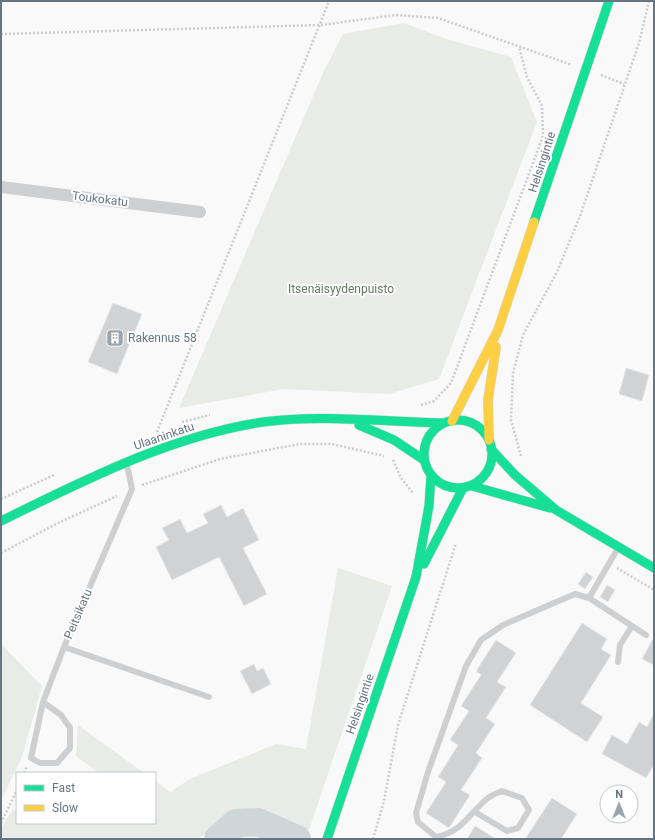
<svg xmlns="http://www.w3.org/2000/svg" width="655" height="840" font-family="Roboto,sans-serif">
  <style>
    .green { fill: #e8ebe6 }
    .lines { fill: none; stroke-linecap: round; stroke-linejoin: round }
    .river { stroke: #ced6d9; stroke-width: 28 }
    .building { fill: #d0d2d3; stroke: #e8e8e8 }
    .fast-casing { stroke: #d5d6d7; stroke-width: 10 }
    .slow-casing { stroke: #d5d6d7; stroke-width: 10 }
    .path { stroke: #cbcccd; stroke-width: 2.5; stroke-dasharray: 2 2; stroke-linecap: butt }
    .lane { stroke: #cecfd0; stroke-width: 6 }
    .street { stroke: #cecfd0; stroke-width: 12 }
    .fast { stroke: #16e098; stroke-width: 9 }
    .slow { stroke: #ffcf43; stroke-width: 9 }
    .labels { text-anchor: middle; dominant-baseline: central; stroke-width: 4; stroke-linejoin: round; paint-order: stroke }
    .street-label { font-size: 12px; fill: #657683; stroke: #fff }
    .park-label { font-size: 12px; fill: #687a64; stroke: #fff }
    .poi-label { font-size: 12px; fill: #657683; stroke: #fff; text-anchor: start }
  </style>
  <rect width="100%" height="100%" fill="#f9f9f9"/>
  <path class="green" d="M 404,23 L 446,39 L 511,57 L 537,122 L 439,379 L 389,394 L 284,389 L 179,408 L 323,73 L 343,34 Z
    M 338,568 L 392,586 L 309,830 L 261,813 L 235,812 L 198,839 L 1,839 L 1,828 L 13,809 L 17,813 L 17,823 L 155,823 L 155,781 L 170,792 L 190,779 L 276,744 L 306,749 Z
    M 1,644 L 42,686 L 22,757 L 1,801 Z
    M 78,725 L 144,773 L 99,773 L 76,756 Z
    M 258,833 L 273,839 L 230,839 L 236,834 Z"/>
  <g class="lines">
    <path class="river" d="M 218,839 L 236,823 L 258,822 L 297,839"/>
  </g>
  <path class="building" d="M 113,303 L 142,314 L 117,374 L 88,362 Z
    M 626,368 L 649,375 L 642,401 L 619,394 Z
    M 221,505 L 227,517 L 243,508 L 259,540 L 243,548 L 267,594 L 244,606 L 219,557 L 172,580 L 156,547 L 169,540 L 162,528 L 180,519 L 187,533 L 208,523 L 203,514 Z
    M 586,572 L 593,577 L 585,589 L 578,584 Z
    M 607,585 L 615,590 L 608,602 L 600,597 Z
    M 582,623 L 607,639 L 601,649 L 611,655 L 581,703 L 603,717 L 587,742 L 530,705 Z
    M 654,637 L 654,665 L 642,659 Z
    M 496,640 L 516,653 L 497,682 L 506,687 L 486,718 L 495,724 L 476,753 L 482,758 L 461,790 L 470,795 L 449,828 L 426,813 L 446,782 L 438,777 L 458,745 L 450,740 L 469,711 L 461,706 L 481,675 L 476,671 Z
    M 254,664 L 257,671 L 263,668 L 271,684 L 252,694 L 240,671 Z
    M 654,713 L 654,765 L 646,778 L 602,754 L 612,735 L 627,744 L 639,722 L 647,727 Z
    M 552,798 L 577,814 L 561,839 L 525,839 Z
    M 475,826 L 496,839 L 467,839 Z"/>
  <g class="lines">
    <defs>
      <path id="fast" d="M 534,222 L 609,1
        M424 454a34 34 0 1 1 68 0a34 34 0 1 1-68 0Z
        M 359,425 L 394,440 L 424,460
        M 491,449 L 515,475 L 556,510 L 654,568
        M 472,486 L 550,508
        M 1,521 C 85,480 170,436 263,422 C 323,414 384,422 444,423
        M 424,564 L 463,488
        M 327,839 L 416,577 L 429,506 L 431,476"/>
      <path id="slow" d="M 452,421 L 498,330 L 534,222
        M 489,440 L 488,400 L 496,347"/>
    </defs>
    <use href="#fast" class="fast-casing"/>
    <use href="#slow" class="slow-casing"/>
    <path class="path" d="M 1,34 L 321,25 L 396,15 L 438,18 L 572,65
      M 601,75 L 624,84
      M 421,405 L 434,401 L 451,383 L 543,136 L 542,106 L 527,77 L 519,47
      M 182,422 L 210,415
      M 157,432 L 329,1
      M 521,456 L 511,420 L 513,373 L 523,335 L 557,272 L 580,216 L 639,43 L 649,1
      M 393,460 L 401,478 L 413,493
      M 142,485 L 220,459 L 300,444 L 332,444 L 384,456
      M 1,499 L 54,475
      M 1,553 L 58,523 L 117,496
      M 617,568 L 654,590
      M 24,773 L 27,766
      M 1,823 L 17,790
      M 373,839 L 384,801 L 398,725 L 456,543"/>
    <path class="lane" d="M 127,465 L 132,489 L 64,647 L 209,697
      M 589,598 L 646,635
      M 618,662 L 620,645 L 632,626
      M 43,702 L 61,715 L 70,728 L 70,748 L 57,763 L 40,763 L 31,758 L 43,702 L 64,647
      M 475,812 L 507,831 L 518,828 L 529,810 L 522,798 L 502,791 C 497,793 492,795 488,798 C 469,813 463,832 436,837 L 418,822 L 416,813 L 428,772 L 466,666 L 481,640 L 503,625 L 575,594 L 589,598 L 618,548"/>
    <path class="street" d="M 1,187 L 200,212"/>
    <use href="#fast" class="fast"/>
    <use href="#slow" class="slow"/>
  </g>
  <defs>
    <symbol id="building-square" viewBox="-11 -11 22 22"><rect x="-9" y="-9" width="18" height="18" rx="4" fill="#99a4ac" stroke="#fff"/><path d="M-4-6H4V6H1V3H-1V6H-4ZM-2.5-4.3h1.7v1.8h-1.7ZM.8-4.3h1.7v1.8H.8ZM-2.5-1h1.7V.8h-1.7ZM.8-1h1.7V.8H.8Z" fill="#fff"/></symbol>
  </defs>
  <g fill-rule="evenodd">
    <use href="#building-square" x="105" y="328" width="20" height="20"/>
  </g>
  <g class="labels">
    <g class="street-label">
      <text transform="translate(542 162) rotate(-72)">Helsingintie</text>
      <text transform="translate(100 199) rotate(7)">Toukokatu</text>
      <text transform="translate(164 436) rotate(-19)">Ulaaninkatu</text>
      <text transform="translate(78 614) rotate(-67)">Peitsikatu</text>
      <text transform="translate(360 704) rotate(-71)">Helsingintie</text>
    </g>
    <g class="park-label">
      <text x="341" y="289">Itsenäisyydenpuisto</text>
    </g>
    <g class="poi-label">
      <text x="128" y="338">Rakennus 58</text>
    </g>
  </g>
  <rect width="655" height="840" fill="none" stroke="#657683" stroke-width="4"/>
  <rect x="16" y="772" width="140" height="52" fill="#ffffff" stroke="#c1c8cd"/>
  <rect x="24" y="785" width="20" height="6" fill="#16e098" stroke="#c1c8cd"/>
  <text x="52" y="792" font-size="12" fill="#657683">Fast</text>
  <rect x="24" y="805" width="20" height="6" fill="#ffcf43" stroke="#c1c8cd"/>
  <text x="52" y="812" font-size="12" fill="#657683">Slow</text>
  <g transform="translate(619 804)"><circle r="19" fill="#ffffff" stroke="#c1c8cd"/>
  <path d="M0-3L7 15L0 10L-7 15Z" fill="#99a4ac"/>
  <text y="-6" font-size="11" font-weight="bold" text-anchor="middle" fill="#657683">N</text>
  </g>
</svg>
